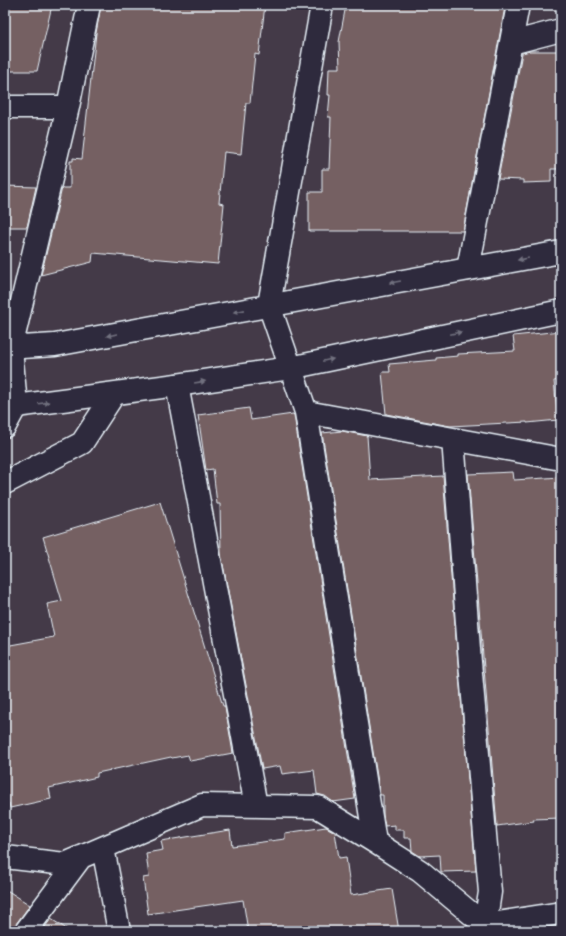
<svg xmlns="http://www.w3.org/2000/svg" width="566" height="936" font-family="Mali,sans-serif">
  <style>
    .building { fill: #756062; stroke: #e8f1f8 }
    .lines { fill: none; stroke-linecap: round; stroke-linejoin: round }
    .minor-casing { stroke: #e8f1f8; stroke-width: 25 }
    .major-casing { stroke: #e8f1f8; stroke-width: 25 }
    .minor { stroke: #2f2a3d; stroke-width: 22 }
    .major { stroke: #2f2a3d; stroke-width: 22 }
    .oneway { fill: #70707e }
  </style>
  <rect width="100%" height="100%" fill="#443a48"/>
  <filter id="ink" filterUnits="userSpaceOnUse"><feTurbulence type="fractalNoise" baseFrequency=".025" numOctaves="2"/><feDisplacementMap in="SourceGraphic" scale="8" xChannelSelector="R" yChannelSelector="G"/><feConvolveMatrix kernelMatrix="1 2 1 2 8 2 1 2 1" color-interpolation-filters="sRGB"/></filter>
  <g filter="url(#ink)">
    <path class="building" d="M 5,5 L 52,5 L 37,71 L 5,71 Z
      M 101,5 L 265,5 L 259,55 L 255,54 L 250,103 L 246,103 L 241,154 L 224,152 L 219,203 L 224,204 L 218,264 L 93,253 L 92,262 L 41,275 L 62,188 L 70,188 L 70,161 L 73,161 L 73,158 L 82,159 L 96,33 Z
      M 346,5 L 486,5 L 486,7 L 505,7 L 463,231 L 309,231 L 309,192 L 322,192 L 322,169 L 329,169 L 331,117 L 328,117 L 330,95 L 328,95 L 329,68 L 340,68 L 339,42 Z
      M 530,51 L 561,51 L 561,93 L 560,93 L 561,169 L 551,169 L 551,182 L 523,183 L 523,180 L 498,179 L 522,53 Z
      M 5,186 L 36,187 L 27,227 L 5,227 Z
      M 561,331 L 561,380 L 554,381 L 558,420 L 527,423 L 527,422 L 450,426 L 386,414 L 382,372 L 390,372 L 389,364 L 436,360 L 436,358 L 458,356 L 458,354 L 515,351 L 513,336 Z
      M 249,408 L 251,420 L 293,414 L 294,415 L 355,799 L 333,802 L 325,796 L 317,794 L 314,770 L 282,774 L 280,766 L 262,769 L 221,554 L 220,504 L 217,504 L 213,469 L 206,470 L 198,415 Z
      M 342,431 L 367,436 L 370,480 L 443,476 L 458,663 L 476,871 L 441,872 L 440,855 L 420,856 L 412,851 L 411,838 L 404,838 L 404,830 L 395,830 L 395,825 L 385,826 L 383,815 L 383,795 L 380,795 L 322,433 Z
      M 513,472 L 514,480 L 561,477 L 561,818 L 533,819 L 534,821 L 497,826 L 468,474 Z
      M 160,502 L 223,706 L 225,706 L 233,753 L 190,761 L 188,755 L 172,758 L 171,757 L 97,773 L 97,777 L 49,788 L 51,799 L 10,808 L 9,803 L 5,804 L 5,646 L 54,637 L 47,604 L 62,601 L 43,537 Z
      M 326,827 L 335,832 L 339,858 L 346,857 L 351,895 L 392,889 L 399,931 L 248,931 L 243,900 L 148,914 L 143,878 L 149,877 L 146,853 L 163,850 L 161,841 L 230,830 L 232,846 L 285,839 L 285,833 Z
      M 5,889 L 30,905 L 16,924 L 14,931 L 5,931 Z
      M 51,919 L 70,931 L 42,931 Z"/>
    <g class="lines">
      <defs>
        <path id="minor" d="M 322,5 L 269,305 L 306,412 L 561,459
          M 511,43 L 561,30
          M 5,107 L 68,107
          M 468,269 L 518,5
          M 177,385 L 256,806
          M 306,412 L 375,842
          M 5,426 L 16,406 L 11,348 L 68,107 L 89,5
          M 453,439 L 470,662 L 490,892 L 485,925 L 487,931
          M 5,483 L 82,443 L 114,394
          M 103,848 L 119,931
          M 5,857 L 65,864 L 202,805 L 318,807 L 375,842 L 420,871 L 492,931
          M 485,925 L 561,913
          M 26,931 L 81,857"/>
        <path id="major" d="M 5,348 L 55,345 L 561,252
          M 5,407 L 16,406 L 177,385 L 290,368 L 561,311"/>
      </defs>
      <use href="#minor" class="minor-casing"/>
      <use href="#major" class="major-casing"/>
      <use href="#minor" class="minor"/>
      <use href="#major" class="major"/>
    </g>
    <defs><path id="oneway-solid" d="M-6-.8H1V-3.2L6.5 0L1 3.2V.8H-6Z"/></defs>
    <g class="oneway">
      <use href="#oneway-solid" transform="translate(523 259) rotate(170)"/>
      <use href="#oneway-solid" transform="translate(395 282) rotate(170)"/>
      <use href="#oneway-solid" transform="translate(239 311) rotate(169)"/>
      <use href="#oneway-solid" transform="translate(456 333) rotate(-12)"/>
      <use href="#oneway-solid" transform="translate(112 335) rotate(169)"/>
      <use href="#oneway-solid" transform="translate(328 360) rotate(-12)"/>
      <use href="#oneway-solid" transform="translate(200 382) rotate(-9)"/>
      <use href="#oneway-solid" transform="translate(44 403) rotate(-7)"/>
    </g>
  </g>
  <rect width="566" height="936" fill="none" stroke="#2f2a3d" stroke-width="20"/>
  <rect x="10" y="10" width="546" height="916" fill="none" stroke="#e8f1f8" stroke-width="1.5" filter="url(#ink)"/>
</svg>
